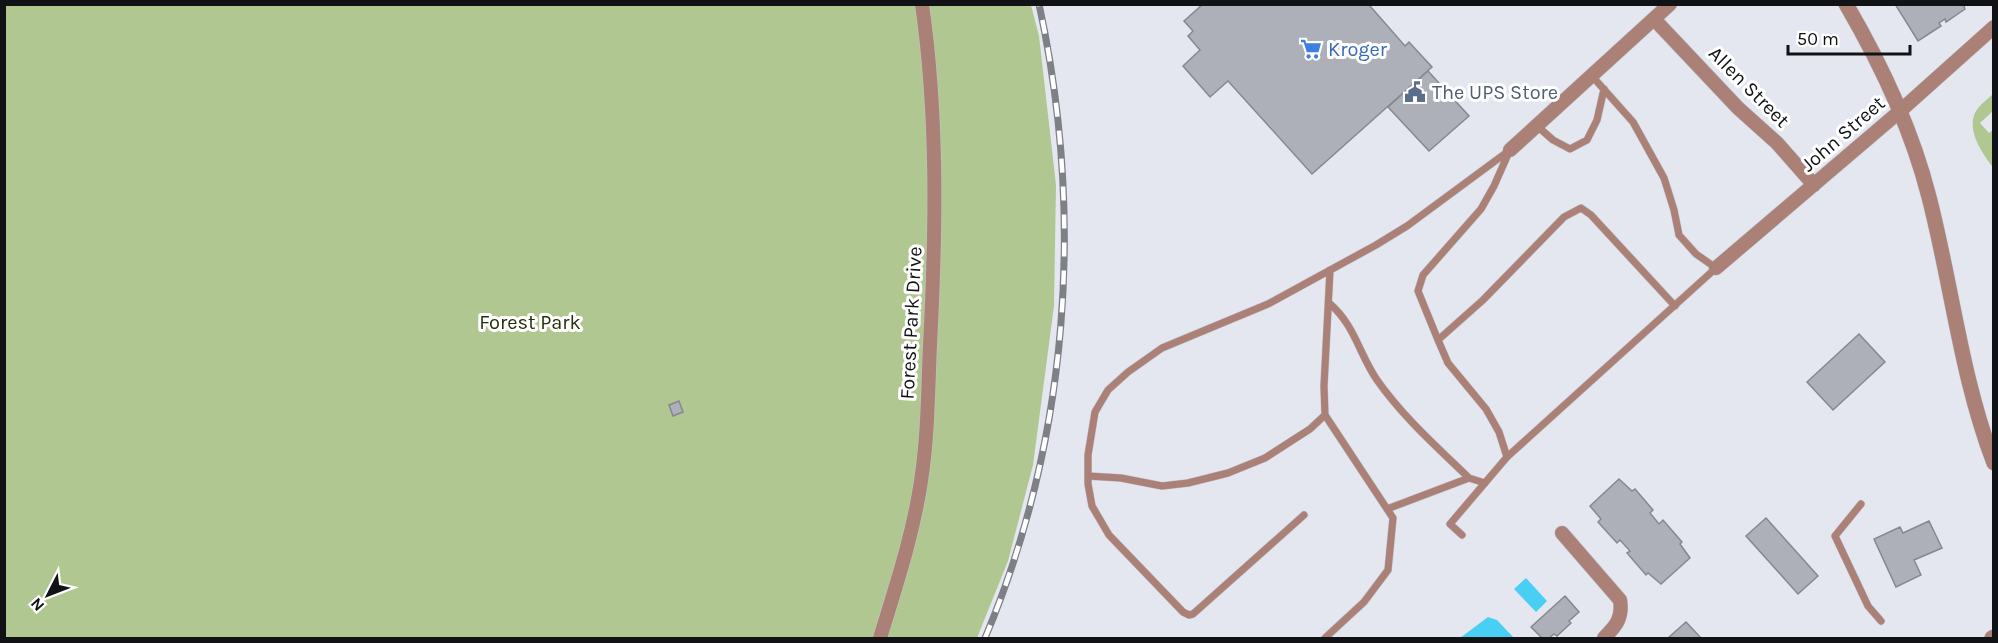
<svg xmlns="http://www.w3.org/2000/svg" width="1998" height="643" font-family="Karla,sans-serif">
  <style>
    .green { fill: #b1c792 }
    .water { fill: #48cff3 }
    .building { fill: #adafb9; stroke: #868891; stroke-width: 1.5 }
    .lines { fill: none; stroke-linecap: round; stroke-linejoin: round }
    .service-casing { stroke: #c2c4cd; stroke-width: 8 }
    .minor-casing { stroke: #c2c4cd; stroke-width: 15 }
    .tertiary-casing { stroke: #c2c4cd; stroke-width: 16 }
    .service { stroke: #ab8077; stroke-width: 7 }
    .minor { stroke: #ab8077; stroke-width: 14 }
    .tertiary { stroke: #ab8077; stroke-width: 15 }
    .rail-casing { stroke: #7e8086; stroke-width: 7 }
    .rail { stroke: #fff; stroke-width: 4.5; stroke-dasharray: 14; stroke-linecap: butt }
    .labels { text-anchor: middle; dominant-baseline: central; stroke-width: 6; stroke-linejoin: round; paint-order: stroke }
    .shop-label { font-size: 20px; fill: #366cbe; stroke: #fff; text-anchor: start }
    .street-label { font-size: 20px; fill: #111215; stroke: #fff }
    .service-label { font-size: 20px; fill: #4e5e75; stroke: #fff; text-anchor: start }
    .park-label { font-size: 20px; fill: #233009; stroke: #fff }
  </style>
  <rect width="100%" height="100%" fill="#e4e6f0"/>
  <path class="green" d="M 4,5 L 1031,5 L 1039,36 L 1056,185 L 1054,306 L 1033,465 L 1008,561 L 977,638 L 5,638 Z
    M 1993,94 L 1993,111 L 1980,123 L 1989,133 L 1993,130 L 1993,167 C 1981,152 1963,125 1979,107 C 1983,102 1989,98 1993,94 Z"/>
  <path class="water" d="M 1526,578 L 1547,601 L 1536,612 L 1514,589 Z
    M 1488,617 L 1497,620 L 1514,638 L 1460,638 Z"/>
  <path class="building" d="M 1203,4 L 1372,4 L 1370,6 L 1405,46 L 1409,42 L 1432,67 L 1312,174 L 1228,81 L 1210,97 L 1183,66 L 1200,50 L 1188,36 L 1193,31 L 1184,21 Z
    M 1895,4 L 1967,4 L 1964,6 L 1965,9 L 1946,22 L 1945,19 L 1939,23 L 1941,26 L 1918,41 Z
    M 1428,71 L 1469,116 L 1429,151 L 1388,107 Z
    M 1859,334 L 1885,362 L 1833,410 L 1807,382 Z
    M 679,401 L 683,412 L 673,416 L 669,405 Z
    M 1619,479 L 1632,491 L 1635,489 L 1653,510 L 1650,513 L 1659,524 L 1663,520 L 1682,542 L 1680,544 L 1690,558 L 1661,584 L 1648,573 L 1646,575 L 1627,553 L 1630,551 L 1620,540 L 1617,543 L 1598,522 L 1601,519 L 1590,506 Z
    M 1766,518 L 1818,576 L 1798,594 L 1746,536 Z
    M 1929,521 L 1942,548 L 1914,560 L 1921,575 L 1896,587 L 1874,539 L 1900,527 L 1903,533 Z
    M 1565,596 L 1579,612 L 1569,621 L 1571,623 L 1557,636 L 1554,634 L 1549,638 L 1542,638 L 1531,627 Z
    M 1686,622 L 1701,638 L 1668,638 Z"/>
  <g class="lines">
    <defs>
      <path id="service" d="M 1537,126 L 1553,140 L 1570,149 L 1587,140 L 1597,120 L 1604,89
        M 1329,303 C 1355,325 1359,354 1377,380 C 1403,417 1437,447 1469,478 L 1485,483
        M 1438,340 L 1418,291 L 1423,275 L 1481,209 L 1494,186 L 1509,152
        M 1507,457 L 1499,432 L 1486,409 L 1448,363 L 1438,340 L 1483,300 L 1564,217 L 1581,208 L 1591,215 L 1675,306
        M 1088,476 L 1121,478 L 1162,486 L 1188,483 L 1228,473 L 1265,458 L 1310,429 L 1325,415 L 1324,386 L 1330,270
        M 1861,504 L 1835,536 L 1868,606 L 1881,621
        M 1387,509 L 1469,478
        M 1304,515 L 1193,614 L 1189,615 L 1183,612 L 1109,535 L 1092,506 L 1088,484 L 1088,455 L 1095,412 L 1108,390 L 1128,372 L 1162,348 L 1268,304 L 1376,245 L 1407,226 L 1510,150
        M 1462,535 L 1450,524 L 1507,457 L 1716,268 L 1696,254 L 1679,235 L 1674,210 L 1664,178 L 1633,122 L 1592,76
        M 1325,638 L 1364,602 L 1388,570 L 1393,518 L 1325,415"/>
      <path id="minor" d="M 1654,19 L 1738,108 L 1777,143 L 1814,185
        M 1510,150 L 1670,4
        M 1716,268 L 1899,112 L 1994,27
        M 1562,533 L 1620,600 C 1623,618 1616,626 1604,638
        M 880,638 C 896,586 913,535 921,481 C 928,436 928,390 930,345 C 936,231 938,117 922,4"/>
      <path id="tertiary" d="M 1846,4 C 1881,64 1912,130 1929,197 C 1952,286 1961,377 1994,463
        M 1992,638 L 1994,637"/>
    </defs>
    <use href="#service" class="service-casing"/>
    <use href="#minor" class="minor-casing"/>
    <use href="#tertiary" class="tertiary-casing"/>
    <use href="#service" class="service"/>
    <use href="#minor" class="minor"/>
    <use href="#tertiary" class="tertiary"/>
    <defs>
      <path id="rail" d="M 985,638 C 1069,439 1085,216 1039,4"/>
    </defs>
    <use href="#rail" class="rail-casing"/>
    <use href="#rail" class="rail"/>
  </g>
  <defs>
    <symbol id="supermarket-bare" viewBox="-9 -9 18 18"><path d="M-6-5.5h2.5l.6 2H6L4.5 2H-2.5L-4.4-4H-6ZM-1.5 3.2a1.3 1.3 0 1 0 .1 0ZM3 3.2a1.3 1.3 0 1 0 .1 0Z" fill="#3f7fe0" stroke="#fff" stroke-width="2.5" paint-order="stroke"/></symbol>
    <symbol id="civic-bare" viewBox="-9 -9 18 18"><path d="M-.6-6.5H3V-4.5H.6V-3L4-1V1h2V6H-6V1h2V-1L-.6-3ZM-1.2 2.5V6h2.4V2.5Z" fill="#5c6f8a" stroke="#fff" stroke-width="2.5" paint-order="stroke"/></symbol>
  </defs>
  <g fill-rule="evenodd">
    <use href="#supermarket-bare" x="1296" y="34" width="30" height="30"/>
    <use href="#civic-bare" x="1400" y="77" width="30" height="30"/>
  </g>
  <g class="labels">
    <g class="shop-label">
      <text x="1328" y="49">Kroger</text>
    </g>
    <g class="street-label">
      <text transform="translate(1749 87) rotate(45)">Allen Street</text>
      <text transform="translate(1843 134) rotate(-41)">John Street</text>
      <text transform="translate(911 323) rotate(-87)">Forest Park Drive</text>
    </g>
    <g class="service-label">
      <text x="1432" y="92">The UPS Store</text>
    </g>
    <g class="park-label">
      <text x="530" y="322">Forest Park</text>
    </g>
  </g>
  <rect width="1998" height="643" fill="none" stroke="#111215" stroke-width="12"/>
  <g transform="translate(48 595) rotate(228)" stroke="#ffffff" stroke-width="4.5" paint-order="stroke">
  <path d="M0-4.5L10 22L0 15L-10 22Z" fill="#111215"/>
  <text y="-9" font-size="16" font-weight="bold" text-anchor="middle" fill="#111215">N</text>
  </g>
  <path d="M1788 45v9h122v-9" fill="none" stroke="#111215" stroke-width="3"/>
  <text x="1797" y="45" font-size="18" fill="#111215" stroke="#ffffff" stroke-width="4.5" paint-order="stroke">50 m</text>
</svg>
